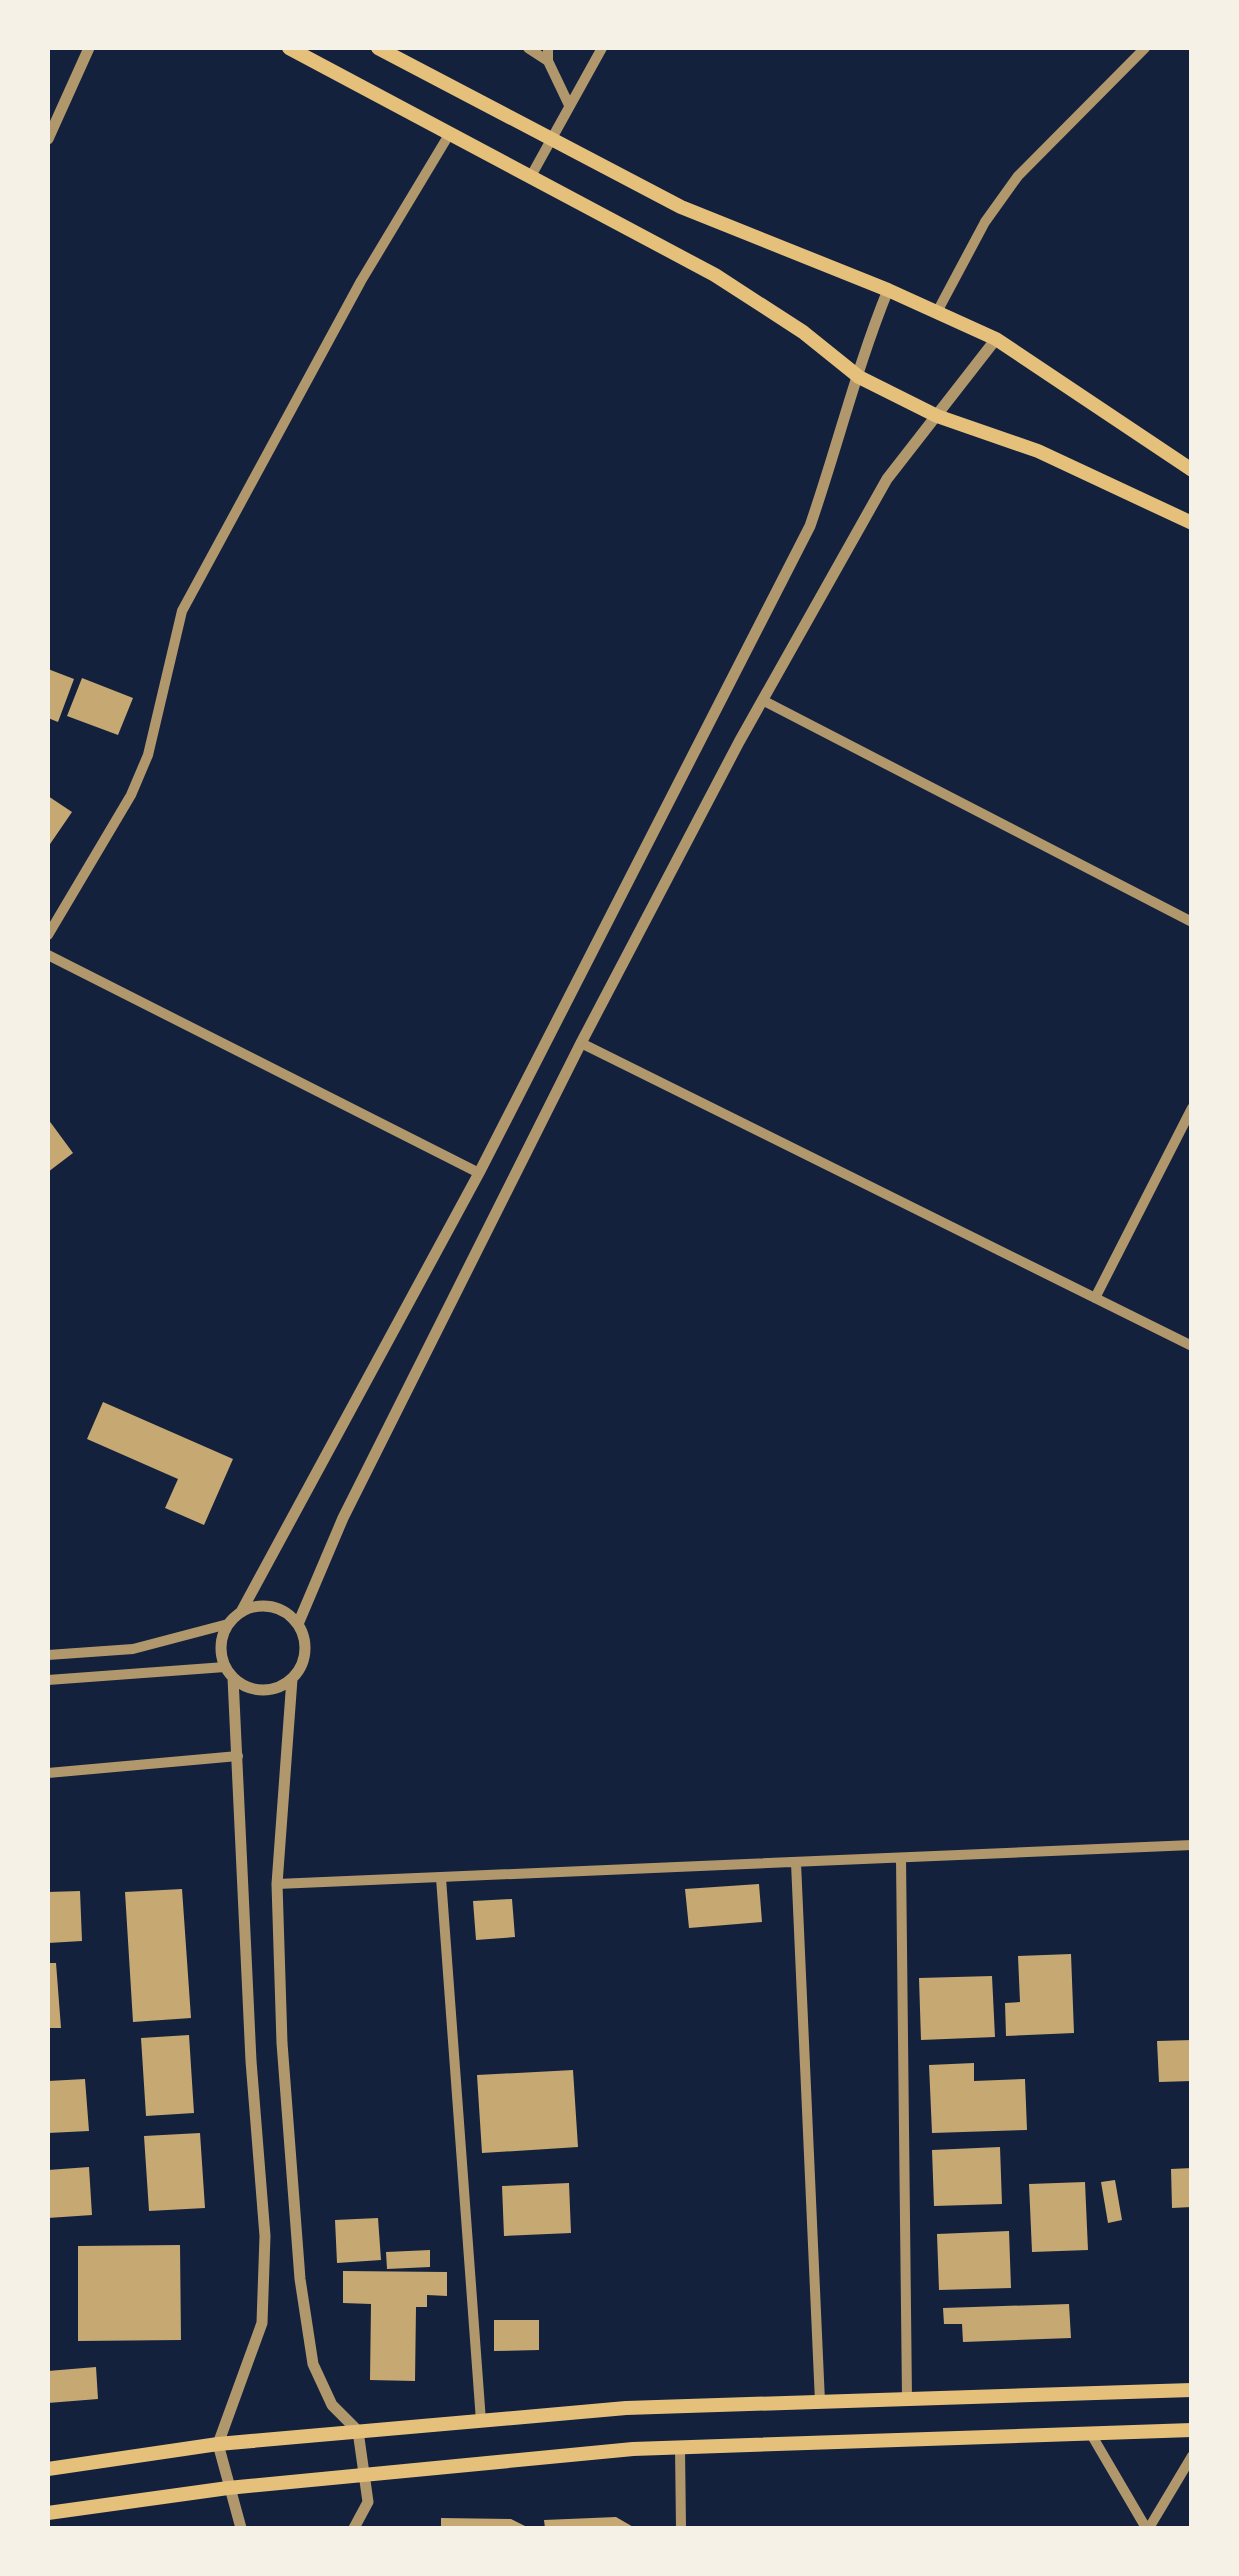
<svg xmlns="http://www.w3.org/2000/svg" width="1239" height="2576" font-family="Cabin,sans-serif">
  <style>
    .building { fill: #c6a872 }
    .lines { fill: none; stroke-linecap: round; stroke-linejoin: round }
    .minor { stroke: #b1986c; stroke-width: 10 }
    .tertiary { stroke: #b1986c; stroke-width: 11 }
    .secondary { stroke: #e5c07b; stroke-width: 14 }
  </style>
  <rect width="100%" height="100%" fill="#14213d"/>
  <path class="building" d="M 48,669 L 74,679 L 58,722 L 48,718 Z
    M 82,678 L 133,698 L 118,735 L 67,716 Z
    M 48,796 L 72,812 L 48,847 Z
    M 48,1119 L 73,1153 L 48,1172 Z
    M 103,1402 L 233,1459 L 204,1525 L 165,1508 L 178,1479 L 87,1439 Z
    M 759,1884 L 762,1922 L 689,1928 L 685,1889 Z
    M 182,1889 L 191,2018 L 133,2022 L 125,1892 Z
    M 80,1891 L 82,1941 L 48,1943 L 48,1892 Z
    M 512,1899 L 515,1937 L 476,1940 L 473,1901 Z
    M 1071,1954 L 1074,2033 L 1006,2036 L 1005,2003 L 1020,2002 L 1018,1956 Z
    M 48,1963 L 56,1963 L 61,2028 L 48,2028 Z
    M 992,1976 L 995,2037 L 921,2040 L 919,1978 Z
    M 189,2035 L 194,2113 L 146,2116 L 141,2038 Z
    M 1192,2040 L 1192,2081 L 1159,2082 L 1157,2041 Z
    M 974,2063 L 974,2081 L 1025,2079 L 1027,2130 L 932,2133 L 929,2065 Z
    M 573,2070 L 578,2147 L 482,2153 L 477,2075 Z
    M 85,2079 L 89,2131 L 48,2133 L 48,2081 Z
    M 200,2133 L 205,2208 L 149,2211 L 144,2136 Z
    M 1000,2147 L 1002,2204 L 934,2206 L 932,2150 Z
    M 89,2167 L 92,2215 L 48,2218 L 48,2170 Z
    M 1192,2168 L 1192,2207 L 1172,2208 L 1171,2169 Z
    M 1115,2180 L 1122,2220 L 1108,2223 L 1101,2182 Z
    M 1085,2182 L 1088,2250 L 1032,2252 L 1029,2184 Z
    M 569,2183 L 571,2233 L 504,2236 L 502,2186 Z
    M 378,2218 L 381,2260 L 337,2263 L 335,2220 Z
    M 1009,2231 L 1011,2288 L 939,2290 L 937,2234 Z
    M 180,2245 L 181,2340 L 78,2341 L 78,2246 Z
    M 430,2250 L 430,2267 L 387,2269 L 386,2252 Z
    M 343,2271 L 447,2272 L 447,2296 L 427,2295 L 427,2307 L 416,2307 L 415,2381 L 370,2380 L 371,2304 L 343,2303 Z
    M 1069,2304 L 1071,2338 L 963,2342 L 962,2324 L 944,2324 L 943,2308 Z
    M 494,2320 L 539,2320 L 539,2350 L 494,2351 Z
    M 96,2367 L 98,2399 L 48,2403 L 48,2371 Z
    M 616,2517 L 635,2528 L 545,2528 L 544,2520 Z
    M 441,2518 L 511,2519 L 529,2528 L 441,2528 Z"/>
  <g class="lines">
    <path class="minor" d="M 528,48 L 548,61
      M 548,48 L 548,61 L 569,105
      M 531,176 L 602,48
      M 937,312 L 985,222 L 1018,176 L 1145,48
      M 764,701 L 1192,922
      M 48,935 L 131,795 L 148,755 L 182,611 L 361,281 L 450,133
      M 48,955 L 479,1173
      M 581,1043 L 1192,1346
      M 1095,1298 L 1192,1108
      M 48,1655 L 133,1649 L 228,1624
      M 48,1680 L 225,1667
      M 48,1773 L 238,1756
      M 901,1858 L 907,2399
      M 796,1863 L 820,2402
      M 441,1878 L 481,2421
      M 277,1884 L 1192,1845
      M 1091,2434 L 1146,2528
      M 680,2448 L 681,2528
      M 1149,2528 L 1192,2456"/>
    <path class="tertiary" d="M 48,139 L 89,48
      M221 1648a42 42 0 1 1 84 0a42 42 0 1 1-84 0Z
      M 241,1612 L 479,1173 L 810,526 C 837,448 857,366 888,290
      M 298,1624 L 343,1518 L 581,1043 L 739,742 L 887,479 L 996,339
      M 233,1678 L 251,2061 L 265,2236 L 262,2323 L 218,2444 L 241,2528
      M 292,1679 L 277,1884 L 282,2043 L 300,2279 L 313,2364 L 332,2405 L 358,2431 L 368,2502 L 354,2528"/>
    <path class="secondary" d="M 289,48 L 715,275 L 803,332 L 859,377 L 937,416 L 1038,451 L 1192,523
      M 378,48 L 681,207 L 888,290 L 996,339 L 1192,470
      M 48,2469 L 218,2444 L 626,2408 L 1192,2390
      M 48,2513 L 228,2488 L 633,2449 L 1192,2430"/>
  </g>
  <rect width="1239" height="2576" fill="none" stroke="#f6f1e7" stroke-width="100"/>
</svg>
